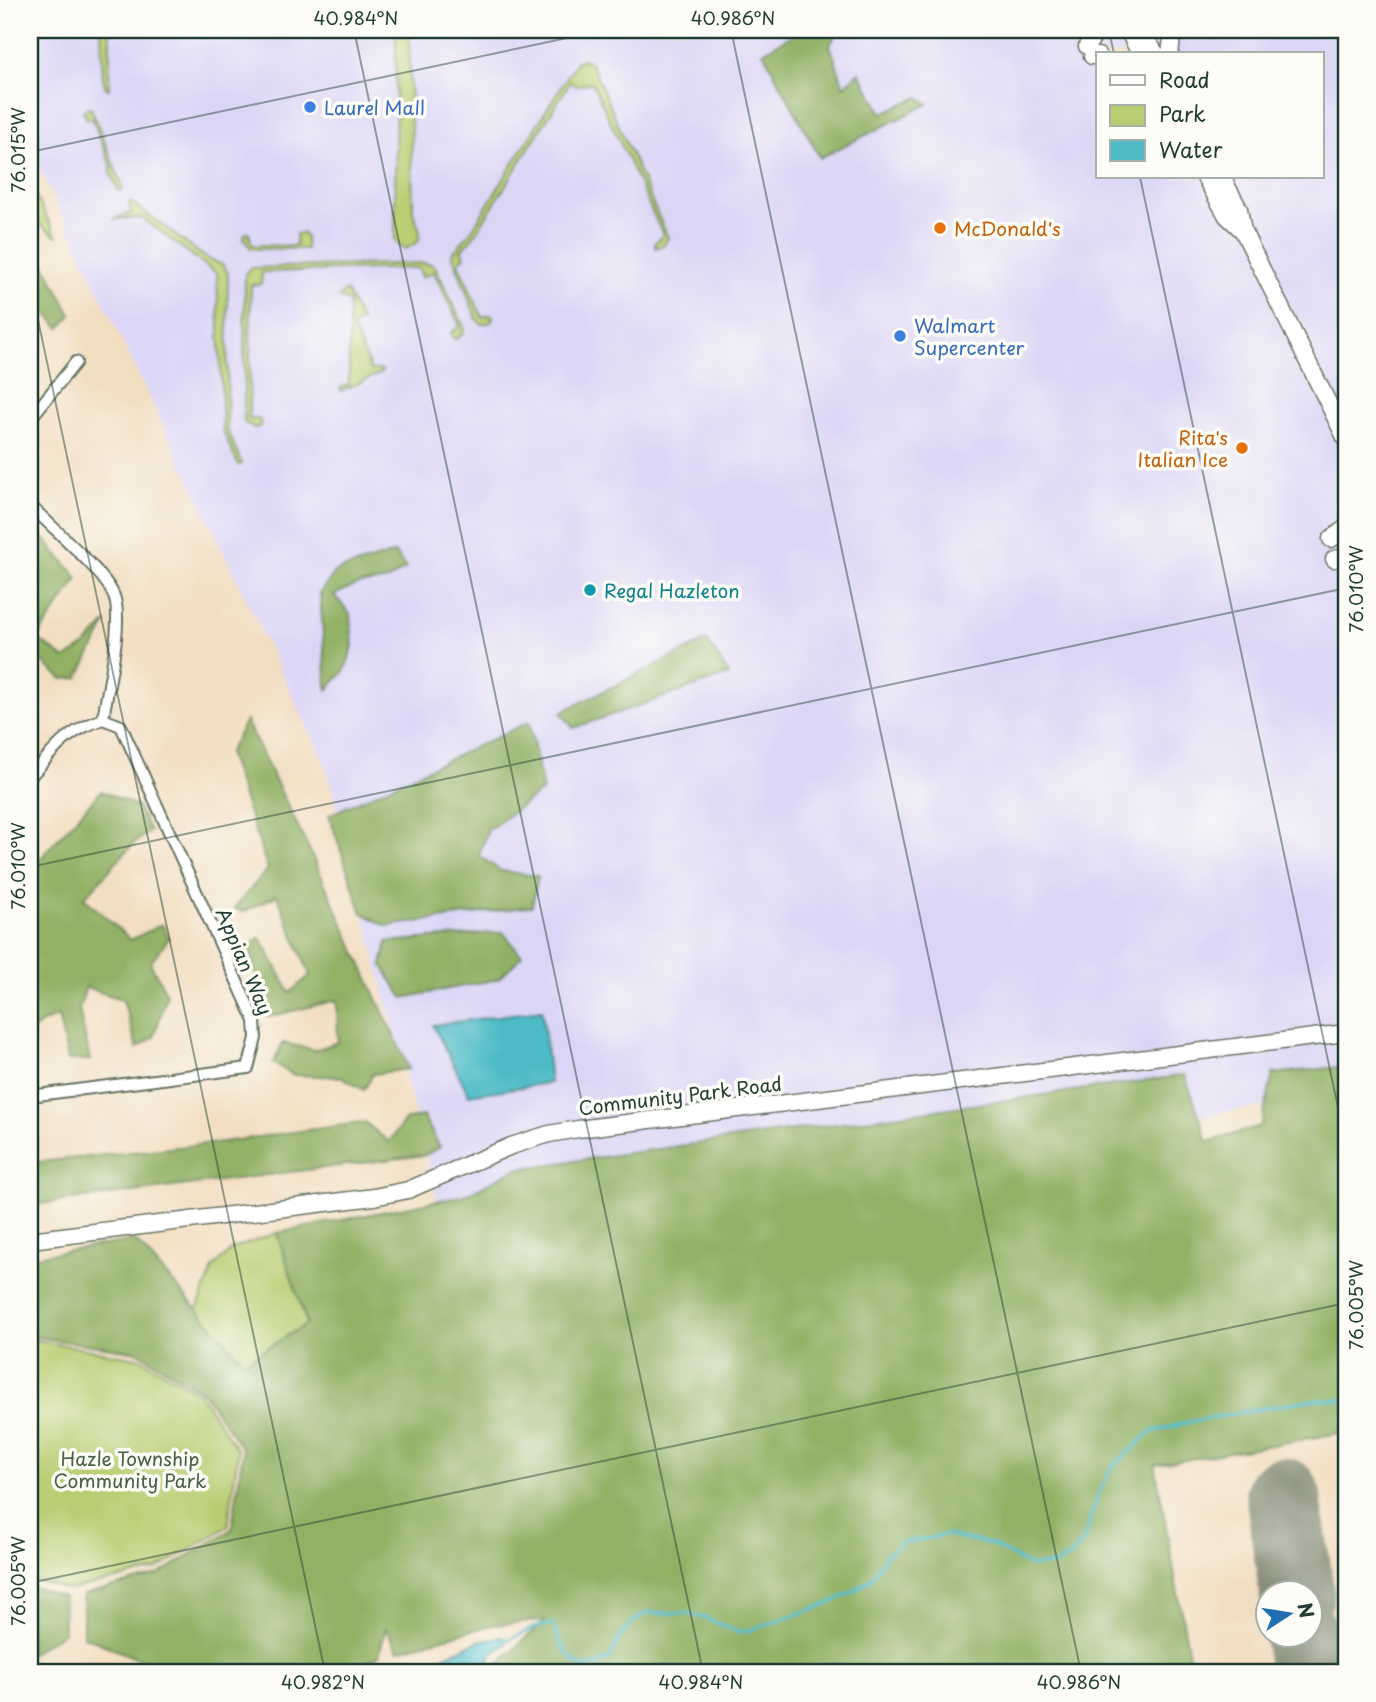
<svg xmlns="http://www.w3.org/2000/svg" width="1376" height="1702" font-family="'Playpen Sans',sans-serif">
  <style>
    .built { fill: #dcd6f6; fill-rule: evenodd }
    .green { fill: #b9ce73; stroke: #6c8654; stroke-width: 2 }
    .forest { fill: #92b165; stroke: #58774c; stroke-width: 2 }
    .water { fill: #4ebbc7; stroke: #367c7e; stroke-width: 2 }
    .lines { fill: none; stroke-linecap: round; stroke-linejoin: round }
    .stream { stroke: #4ebbc7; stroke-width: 3.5 }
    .runway { stroke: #888e7a; stroke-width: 75 }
    .street-casing { stroke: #697565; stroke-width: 14 }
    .secondary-casing { stroke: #697565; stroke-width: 19 }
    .street { stroke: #fff; stroke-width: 10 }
    .secondary { stroke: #fff; stroke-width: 16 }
    .ticks { fill: none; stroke: #1f3d34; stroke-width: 2; stroke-opacity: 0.45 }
    .shop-dot { fill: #3f7fe0; stroke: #fdfcf7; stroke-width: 2.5 }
    .food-dot { fill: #e8710a; stroke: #fdfcf7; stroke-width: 2.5 }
    .culture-dot { fill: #0f9aa8; stroke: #fdfcf7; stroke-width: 2.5 }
    .labels { text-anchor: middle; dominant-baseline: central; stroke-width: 7; stroke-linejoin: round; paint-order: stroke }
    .shop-label { font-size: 19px; fill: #366cbe; stroke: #fdfcf7; text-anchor: start }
    .food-label { font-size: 19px; fill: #c56008; stroke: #fdfcf7; text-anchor: start }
    .culture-label { font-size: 19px; fill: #0d838f; stroke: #fdfcf7; text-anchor: start }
    .street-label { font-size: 19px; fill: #1f3d34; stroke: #fdfcf7 }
    .park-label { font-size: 19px; fill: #466144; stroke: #fdfcf7 }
    .neatline { fill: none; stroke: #1f3d34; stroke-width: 2.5 }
    .ticks-label { font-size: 18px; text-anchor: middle; fill: #1f3d34 }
  </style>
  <rect width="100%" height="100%" fill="#fdfcf7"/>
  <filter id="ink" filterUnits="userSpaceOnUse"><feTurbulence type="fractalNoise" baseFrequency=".0143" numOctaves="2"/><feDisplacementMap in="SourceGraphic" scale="14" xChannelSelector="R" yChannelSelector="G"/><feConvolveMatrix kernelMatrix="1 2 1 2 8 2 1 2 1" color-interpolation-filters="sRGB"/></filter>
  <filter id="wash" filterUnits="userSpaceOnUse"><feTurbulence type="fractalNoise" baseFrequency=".00686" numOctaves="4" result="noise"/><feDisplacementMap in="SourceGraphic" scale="28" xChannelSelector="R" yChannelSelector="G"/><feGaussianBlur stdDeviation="1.57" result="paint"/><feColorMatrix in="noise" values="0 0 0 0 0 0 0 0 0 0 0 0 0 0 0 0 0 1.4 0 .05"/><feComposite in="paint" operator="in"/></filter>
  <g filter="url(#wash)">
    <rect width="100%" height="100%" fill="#f2dec1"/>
    <path class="built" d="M 30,30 L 1346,30 L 1346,1095 L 443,1222 L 326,766 L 30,148 ZM 1098,54 L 1322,54 L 1322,177 L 1098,177 Z"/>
    <path class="green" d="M 101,30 L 110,30 L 109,89 L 106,88 L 103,78 Z
      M 396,30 L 409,30 L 413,211 L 420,232 L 419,241 L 406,249 L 401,247 L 395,241 Z
      M 583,59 L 591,63 L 668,238 L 664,245 L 655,248 L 655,243 L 663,235 L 592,82 L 576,86 L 570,82 L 474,236 L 461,250 L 465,256 L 458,263 L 482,317 L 491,315 L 493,317 L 491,322 L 482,324 L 477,320 L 452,254 L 470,233 L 577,61 Z
      M 88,107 L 91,108 L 123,188 L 121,191 L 118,190 L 110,171 L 112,169 L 92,118 L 87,119 L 83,111 Z
      M 30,185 L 57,237 L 30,217 Z
      M 130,201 L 206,258 L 223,265 L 228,273 L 227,429 L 242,464 L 238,465 L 223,431 L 217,274 L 142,218 L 113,219 L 131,213 L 129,203 Z
      M 249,233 L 252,245 L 296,246 L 296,234 L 303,233 L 306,237 L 306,249 L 251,249 L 244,238 L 245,234 Z
      M 425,263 L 433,265 L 436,268 L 464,327 L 463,334 L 456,339 L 452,337 L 451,333 L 460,326 L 434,272 L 422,277 L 419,268 L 262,272 L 261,284 L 251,285 L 249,419 L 259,419 L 261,423 L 259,427 L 254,428 L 244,422 L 245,274 L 250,268 Z
      M 344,291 L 347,292 L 361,321 L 352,327 L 371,370 L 382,370 L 381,373 L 341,391 L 340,388 L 349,384 L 349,302 L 339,298 Z
      M 277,1233 L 307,1324 L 243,1362 L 197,1310 L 213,1268 L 232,1249 Z
      M 30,1339 L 142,1359 L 200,1394 L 238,1451 L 228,1526 L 156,1570 L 69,1590 L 30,1579 Z"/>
    <path class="forest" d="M 801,30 L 838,30 L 830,45 L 844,87 L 859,72 L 882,113 L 919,97 L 928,104 L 820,158 L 763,52 Z
      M 30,236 L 71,315 L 60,328 L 30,296 Z
      M 30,523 L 78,578 L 37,638 L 65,659 L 86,645 L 107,622 L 78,678 L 62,679 L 30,651 Z
      M 395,553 L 406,568 L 388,580 L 356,585 L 334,595 L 350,614 L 353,646 L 345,670 L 327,690 L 320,593 L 336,571 Z
      M 707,640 L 729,675 L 573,728 L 561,712 Z
      M 246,721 L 308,847 L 409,1069 L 373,1074 L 364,1090 L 342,1077 L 294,1075 L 273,1063 L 283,1043 L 315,1050 L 338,1042 L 337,1000 L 268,1017 L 248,945 L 261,938 L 290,993 L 310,975 L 277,895 L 244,912 L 234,908 L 268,869 L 228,753 Z
      M 529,722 L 543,790 L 488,830 L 479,856 L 501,871 L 538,876 L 532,906 L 387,926 L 362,913 L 329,815 Z
      M 101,791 L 137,806 L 150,831 L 133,844 L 84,898 L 131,940 L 162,924 L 169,938 L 150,963 L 167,994 L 154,1037 L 137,1048 L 123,1000 L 86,987 L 79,1009 L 90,1060 L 68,1060 L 58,1016 L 44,1022 L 30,1032 L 30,870 Z
      M 503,932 L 522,956 L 498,979 L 403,998 L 382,965 L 387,942 Z
      M 1346,1066 L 1346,1432 L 1155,1465 L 1192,1672 L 495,1672 L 496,1665 L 546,1620 L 492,1625 L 398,1650 L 386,1628 L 379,1655 L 352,1672 L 169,1672 L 83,1636 L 83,1595 L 158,1575 L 232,1529 L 243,1450 L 204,1393 L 138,1352 L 30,1336 L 30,1257 L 135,1240 L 244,1362 L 307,1324 L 277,1233 L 465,1195 L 516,1169 L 1185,1075 L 1208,1142 L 1261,1126 L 1273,1074 Z
      M 423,1116 L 440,1147 L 425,1155 L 30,1205 L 30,1163 L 216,1143 L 365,1122 L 389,1142 L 405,1120 Z
      M 30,1586 L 64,1597 L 64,1632 L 30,1654 Z"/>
    <path class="water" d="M 542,1010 L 550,1083 L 469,1095 L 433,1025 Z
      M 501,1637 L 508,1639 L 505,1645 L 491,1655 L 486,1672 L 408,1672 L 481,1640 Z"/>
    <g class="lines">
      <path class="stream" d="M 506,1641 L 536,1627 L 553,1624 C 560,1644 566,1657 583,1668 L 598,1665 L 610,1658 L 620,1637 L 633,1622 L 646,1613 L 686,1613 L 705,1618 L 735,1631 L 747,1631 L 830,1603 L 851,1593 L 870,1580 L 886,1555 L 901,1543 L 946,1535 L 991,1544 L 1030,1566 L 1055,1565 L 1071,1556 L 1083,1542 L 1098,1495 L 1111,1468 L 1151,1432 L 1189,1422 L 1308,1400 L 1346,1400"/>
      <path class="runway" d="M 1283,1495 L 1297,1594
        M 1302,1636 L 1307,1672"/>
    </g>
  </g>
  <g filter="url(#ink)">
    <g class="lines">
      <defs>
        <path id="street" d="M 30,419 L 76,362
          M 30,505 C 50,526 105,572 114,596 C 124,622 107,690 103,719
          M 30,777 C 56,748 65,732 103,719
          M 30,1096 L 248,1068 L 256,1038 L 255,1021 L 121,726 L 103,719"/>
        <path id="secondary" d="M 1131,30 L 1132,38 L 1140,54
          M 1140,30 L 1156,54
          M 1087,46 L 1097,30
          M 1170,54 L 1172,38 L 1178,30
          M 1092,56 L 1098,56
          M 1205,177 L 1227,216 L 1243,231
          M 1222,177 L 1239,209 L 1243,231 L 1346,439
          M 1331,539 L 1346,528
          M 1334,559 L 1346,557
          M 30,1240 L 374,1197 L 408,1190 L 511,1146 L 549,1134 L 578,1129 L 1346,1033"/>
      </defs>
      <use href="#street" class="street-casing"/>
      <use href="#secondary" class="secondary-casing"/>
      <use href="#street" class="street"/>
      <use href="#secondary" class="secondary"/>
    </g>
  </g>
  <path class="ticks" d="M 354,30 L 703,1672M 731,30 L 1081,1672M 1109,30 L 1114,54M 30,152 L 605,30M 1140,177 L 1346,1145M 30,282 L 325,1672M 30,867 L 1346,588M 30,1583 L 1346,1303"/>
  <g class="shop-dot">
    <circle cx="310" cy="107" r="7"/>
    <circle cx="900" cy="336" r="7"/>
  </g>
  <g class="food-dot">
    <circle cx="940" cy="228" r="7"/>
    <circle cx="1242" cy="448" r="7"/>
  </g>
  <circle class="culture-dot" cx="590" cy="590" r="7"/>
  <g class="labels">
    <g class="shop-label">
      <text x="324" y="107">Laurel Mall</text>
      <text x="914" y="325">Walmart<tspan x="914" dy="22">Supercenter</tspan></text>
    </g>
    <g class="food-label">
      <text x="954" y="228">McDonald's</text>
      <text x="1228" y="437" text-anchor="end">Rita's<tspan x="1228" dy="22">Italian Ice</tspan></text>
    </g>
    <g class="culture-label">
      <text x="604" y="590">Regal Hazleton</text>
    </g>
    <g class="street-label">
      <text transform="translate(245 961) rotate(67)">Appian Way</text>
      <text transform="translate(680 1095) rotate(-7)">Community Park Road</text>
    </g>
    <g class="park-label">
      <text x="130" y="1458">Hazle Township<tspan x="130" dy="22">Community Park</tspan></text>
    </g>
  </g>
  <rect width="1376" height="1702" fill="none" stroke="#fdfcf7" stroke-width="77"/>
  <rect x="1096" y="52" width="228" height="126" fill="#fdfcf7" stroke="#a4b0a9" stroke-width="2"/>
  <rect x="1110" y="75" width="35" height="10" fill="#ffffff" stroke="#a4b0a9" stroke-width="2"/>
  <text x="1159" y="88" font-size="21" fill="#1f3d34">Road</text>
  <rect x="1110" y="105" width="35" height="21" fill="#b9ce73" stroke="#a4b0a9" stroke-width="2"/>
  <text x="1159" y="122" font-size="21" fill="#1f3d34">Park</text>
  <rect x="1110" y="140" width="35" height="21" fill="#4ebbc7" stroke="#a4b0a9" stroke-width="2"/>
  <text x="1159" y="158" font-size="21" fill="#1f3d34">Water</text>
  <g transform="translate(1289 1614) rotate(78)"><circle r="33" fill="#fdfcf7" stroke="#a4b0a9" stroke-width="2"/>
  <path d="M0-5L12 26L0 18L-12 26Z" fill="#1f6fb2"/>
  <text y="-10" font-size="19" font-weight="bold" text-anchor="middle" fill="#1f3d34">N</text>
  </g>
  <rect x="38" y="38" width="1300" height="1626" class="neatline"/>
  <g class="ticks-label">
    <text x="356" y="25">40.984°N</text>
    <text x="733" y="25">40.986°N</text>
    <text transform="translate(19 150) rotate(-90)" y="6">76.015°W</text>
    <text transform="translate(1357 589) rotate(-90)" y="6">76.010°W</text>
    <text transform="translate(19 866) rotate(-90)" y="6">76.010°W</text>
    <text transform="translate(1357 1305) rotate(-90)" y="6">76.005°W</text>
    <text transform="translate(19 1581) rotate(-90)" y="6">76.005°W</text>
    <text x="323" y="1689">40.982°N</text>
    <text x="701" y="1689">40.984°N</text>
    <text x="1079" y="1689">40.986°N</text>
  </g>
</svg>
